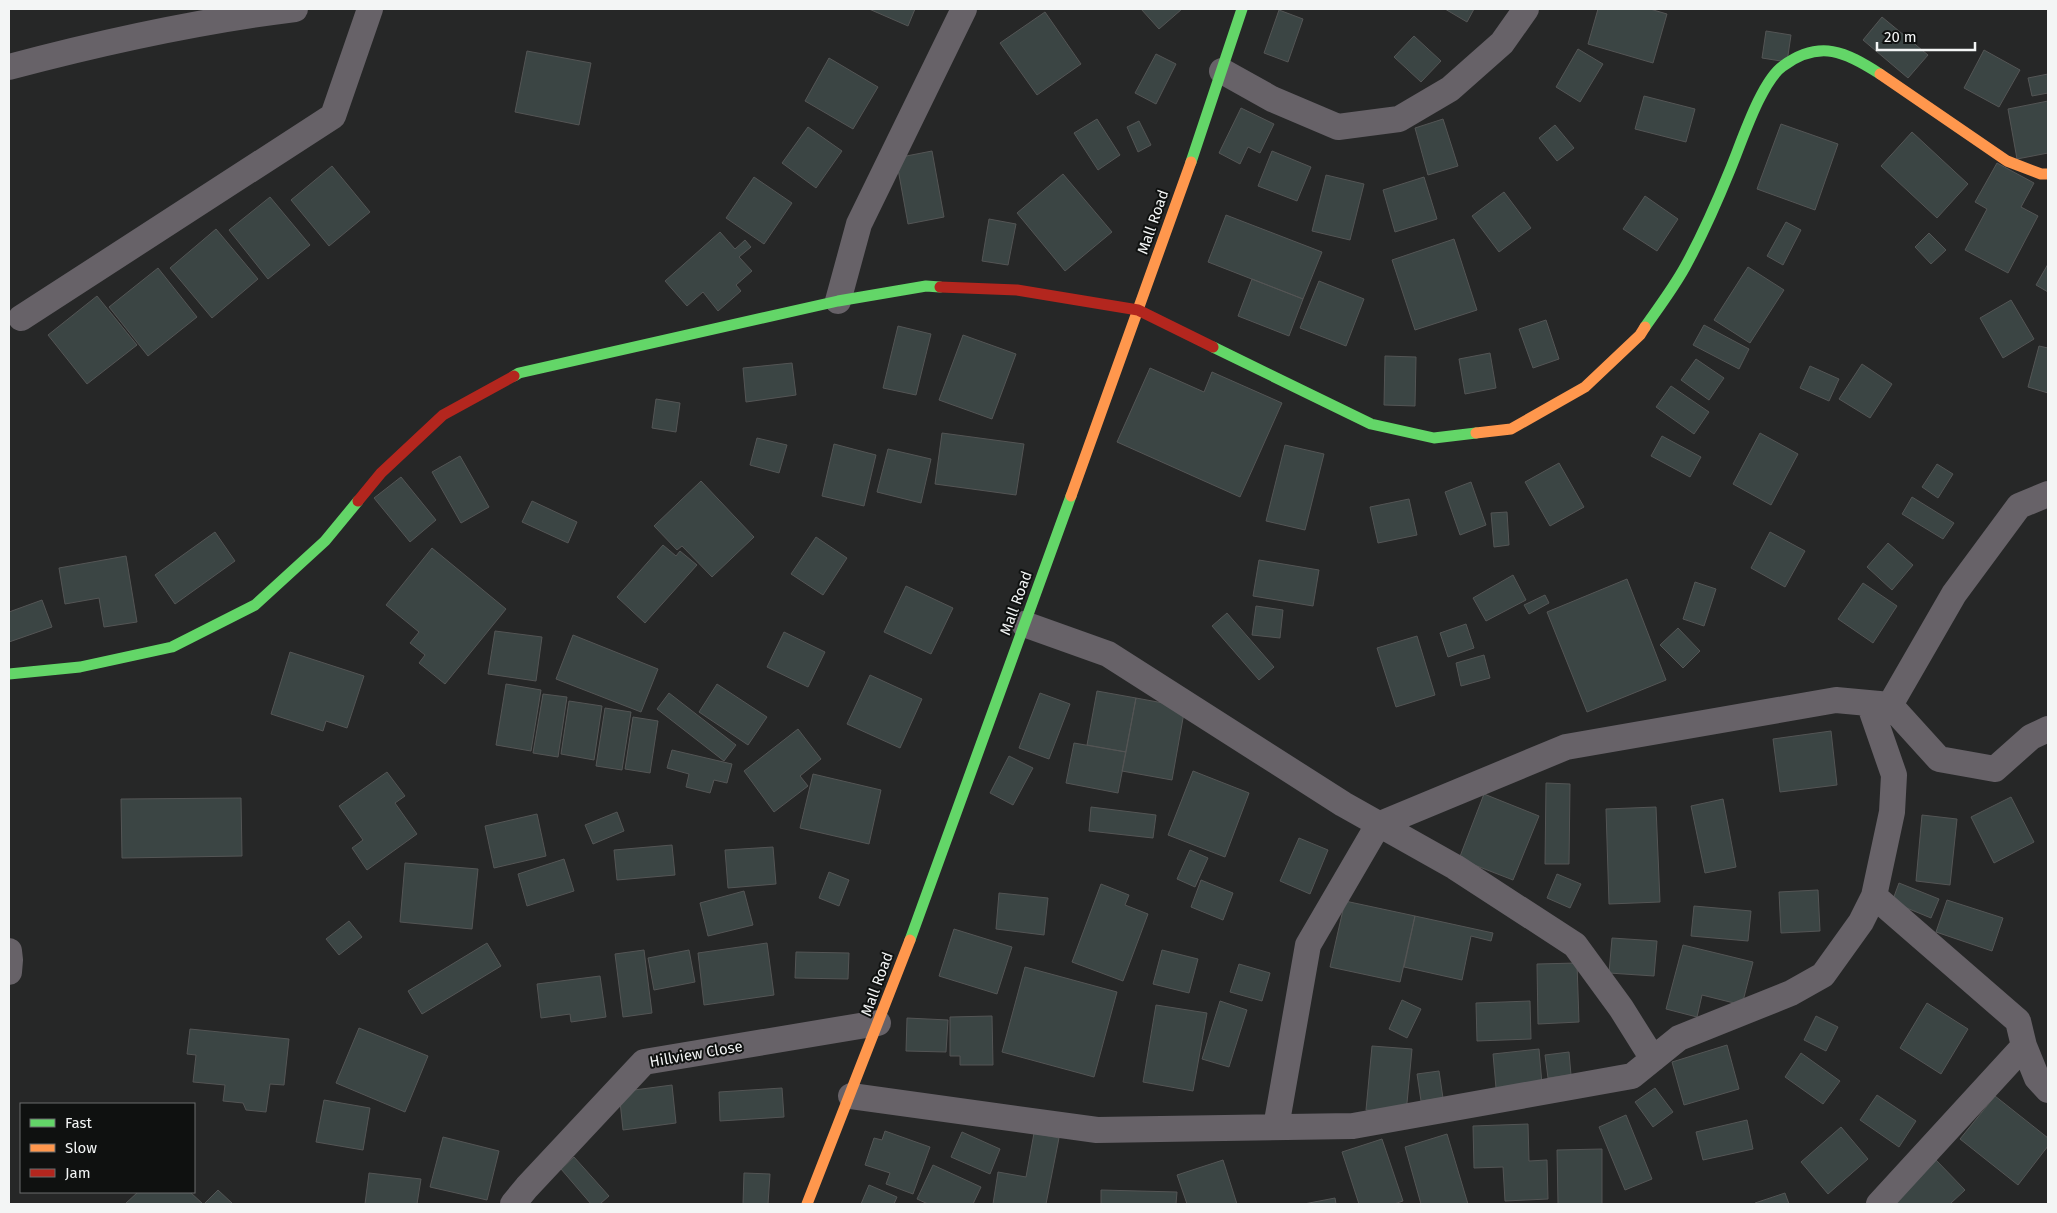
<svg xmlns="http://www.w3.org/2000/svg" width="2057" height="1213" font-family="'Fira Sans',sans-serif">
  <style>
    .building { fill: #3b4544; stroke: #545555 }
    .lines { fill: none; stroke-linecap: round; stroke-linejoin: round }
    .street { stroke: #676268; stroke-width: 26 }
    .fast { stroke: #63d668; stroke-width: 11 }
    .slow { stroke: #ff974d; stroke-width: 11 }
    .jam { stroke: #b3261e; stroke-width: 11 }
    .labels { text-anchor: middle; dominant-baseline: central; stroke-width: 4; stroke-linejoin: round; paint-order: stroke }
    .street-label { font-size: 15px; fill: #f3f5f5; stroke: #0f1110 }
  </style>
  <rect width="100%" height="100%" fill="#262727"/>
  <path class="building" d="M 869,9 L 915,9 L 908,26 Z
    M 1141,9 L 1182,9 L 1159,29 Z
    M 1445,9 L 1474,9 L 1467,22 Z
    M 1598,9 L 1650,9 L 1667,14 L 1653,63 L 1588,44 Z
    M 1279,10 L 1303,19 L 1288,62 L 1264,53 Z
    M 1045,12 L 1081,64 L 1037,95 L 1000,43 Z
    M 1882,17 L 1928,55 L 1908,78 L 1863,40 Z
    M 1766,31 L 1791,35 L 1787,62 L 1762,58 Z
    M 1414,36 L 1441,61 L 1421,82 L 1394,57 Z
    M 1578,49 L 1603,64 L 1580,102 L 1556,87 Z
    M 1984,50 L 2020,70 L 1999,107 L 1964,88 Z
    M 527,51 L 591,63 L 579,125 L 515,112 Z
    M 1156,54 L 1176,64 L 1156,104 L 1135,93 Z
    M 829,58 L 878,87 L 853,129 L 805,101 Z
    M 2048,74 L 2048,93 L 2032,96 L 2028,78 Z
    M 1644,96 L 1695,109 L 1686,142 L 1635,129 Z
    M 2048,101 L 2048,153 L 2017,159 L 2008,109 Z
    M 1241,108 L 1274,124 L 1260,153 L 1248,147 L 1240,164 L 1219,153 Z
    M 1097,119 L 1120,155 L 1098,170 L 1074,133 Z
    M 1443,119 L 1458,166 L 1428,175 L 1415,128 Z
    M 1139,121 L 1151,145 L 1138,152 L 1127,127 Z
    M 1781,124 L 1838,144 L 1815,210 L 1757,189 Z
    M 1555,125 L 1574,148 L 1557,161 L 1539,138 Z
    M 808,127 L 842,151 L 816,188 L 782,163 Z
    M 1912,132 L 1968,184 L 1937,218 L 1881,166 Z
    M 932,151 L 944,217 L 908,224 L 896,158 Z
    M 1272,151 L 1311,167 L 1297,201 L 1258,186 Z
    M 1997,163 L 2034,183 L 2021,207 L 2038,216 L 2008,273 L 1965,250 L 1987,209 L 1975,202 Z
    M 332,166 L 370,212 L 329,246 L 291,200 Z
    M 1063,174 L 1112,232 L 1065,271 L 1017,213 Z
    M 1326,175 L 1364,184 L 1350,240 L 1312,231 Z
    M 754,177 L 792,203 L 764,244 L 726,218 Z
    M 1424,177 L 1437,219 L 1395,232 L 1383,190 Z
    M 1504,192 L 1531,228 L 1499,252 L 1472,216 Z
    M 1645,196 L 1678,219 L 1657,251 L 1623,229 Z
    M 270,197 L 310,245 L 268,279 L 229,230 Z
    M 1226,215 L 1322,252 L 1303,299 L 1208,262 Z
    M 989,219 L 1016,224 L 1008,265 L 982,261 Z
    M 1786,222 L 1801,230 L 1783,265 L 1767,256 Z
    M 216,229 L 258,279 L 212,318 L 170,268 Z
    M 720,232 L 735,249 L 745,240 L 751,247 L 739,257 L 752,271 L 736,285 L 741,291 L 718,311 L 703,292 L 687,306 L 665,281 Z
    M 1929,233 L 1946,250 L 1931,264 L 1915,247 Z
    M 1454,239 L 1477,310 L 1415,330 L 1392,260 Z
    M 2048,264 L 2048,292 L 2036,285 Z
    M 1748,267 L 1784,290 L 1750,343 L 1714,320 Z
    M 158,268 L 197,317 L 148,356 L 109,307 Z
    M 1252,279 L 1303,299 L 1289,336 L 1238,316 Z
    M 1319,281 L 1364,299 L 1346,346 L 1300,328 Z
    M 97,296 L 137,345 L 87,384 L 48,335 Z
    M 2011,300 L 2034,339 L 2003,358 L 1980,318 Z
    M 1546,320 L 1559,359 L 1533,368 L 1519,329 Z
    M 1704,325 L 1749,349 L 1739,369 L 1693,345 Z
    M 898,326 L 931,334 L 916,395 L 883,388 Z
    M 963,335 L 1016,354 L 992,419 L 939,400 Z
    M 2039,346 L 2048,348 L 2048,393 L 2028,387 Z
    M 1490,353 L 1496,388 L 1465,394 L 1459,359 Z
    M 1385,356 L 1416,357 L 1415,406 L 1384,405 Z
    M 1696,359 L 1724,378 L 1709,400 L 1681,380 Z
    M 792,363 L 796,395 L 746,402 L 743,368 Z
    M 1862,364 L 1892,384 L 1870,418 L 1839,399 Z
    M 1810,366 L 1839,379 L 1829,401 L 1800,388 Z
    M 1150,368 L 1204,392 L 1212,372 L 1282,403 L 1240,497 L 1117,442 Z
    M 1671,386 L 1709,412 L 1694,434 L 1656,407 Z
    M 656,399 L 680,403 L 676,432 L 652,428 Z
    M 942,433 L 1024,444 L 1016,495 L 935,484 Z
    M 1760,433 L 1798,454 L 1771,505 L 1733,484 Z
    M 1662,436 L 1701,457 L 1690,477 L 1651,456 Z
    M 757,438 L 787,445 L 779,473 L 750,465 Z
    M 834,444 L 876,455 L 864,506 L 822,496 Z
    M 1285,445 L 1324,454 L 1305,530 L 1266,521 Z
    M 888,449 L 931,459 L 921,503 L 877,492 Z
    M 460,456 L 489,507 L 461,523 L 432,472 Z
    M 1559,463 L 1584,507 L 1550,526 L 1525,482 Z
    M 1937,464 L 1953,474 L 1938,498 L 1922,487 Z
    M 401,477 L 436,520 L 410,542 L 374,498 Z
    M 701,481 L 754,537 L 712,577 L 682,546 L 677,550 L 654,526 Z
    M 1471,482 L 1486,525 L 1460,535 L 1445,492 Z
    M 1912,497 L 1954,523 L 1943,539 L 1902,514 Z
    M 1409,499 L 1417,535 L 1378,543 L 1370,507 Z
    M 532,501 L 577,522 L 568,543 L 522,522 Z
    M 1507,512 L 1509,545 L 1494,547 L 1491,513 Z
    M 215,532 L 235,561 L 175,604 L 155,575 Z
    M 1770,532 L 1805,551 L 1785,587 L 1751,568 Z
    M 816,537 L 847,558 L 823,595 L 791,574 Z
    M 1888,543 L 1913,565 L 1892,590 L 1867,567 Z
    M 663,545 L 676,556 L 680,551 L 697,565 L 645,623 L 617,597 Z
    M 432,548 L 506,609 L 445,684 L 419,663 L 425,655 L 410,643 L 419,632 L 386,605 Z
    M 126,556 L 137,622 L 104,627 L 99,598 L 65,604 L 59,568 Z
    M 1259,560 L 1319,570 L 1313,606 L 1253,596 Z
    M 1513,575 L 1526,600 L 1486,621 L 1473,598 Z
    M 1627,579 L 1666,680 L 1587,712 L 1547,612 Z
    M 1695,582 L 1716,589 L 1704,626 L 1683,619 Z
    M 1863,583 L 1897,606 L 1873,643 L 1838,619 Z
    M 906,586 L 953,608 L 931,654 L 884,632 Z
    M 1545,595 L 1549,603 L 1529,614 L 1524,605 Z
    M 42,600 L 52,627 L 9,642 L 9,612 Z
    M 1256,606 L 1283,610 L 1280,638 L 1252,635 Z
    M 1227,613 L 1274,667 L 1259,680 L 1212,626 Z
    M 1466,624 L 1474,648 L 1448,657 L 1440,633 Z
    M 1678,628 L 1700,651 L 1683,668 L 1660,645 Z
    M 495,631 L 542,637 L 536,681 L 488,674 Z
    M 784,632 L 825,652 L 808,687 L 767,667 Z
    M 573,635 L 658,669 L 641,712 L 556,679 Z
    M 1417,636 L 1435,695 L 1396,707 L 1377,648 Z
    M 290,652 L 364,676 L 347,728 L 326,721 L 323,731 L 271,714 Z
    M 1484,655 L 1490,678 L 1461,686 L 1456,663 Z
    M 870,675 L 922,699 L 900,748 L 847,724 Z
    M 506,684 L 541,690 L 531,751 L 496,745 Z
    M 717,684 L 767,717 L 748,745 L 699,712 Z
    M 1097,691 L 1136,698 L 1126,752 L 1087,745 Z
    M 669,693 L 736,745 L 724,761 L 657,709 Z
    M 1040,693 L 1070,704 L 1049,759 L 1019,748 Z
    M 543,694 L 567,697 L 558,757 L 533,753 Z
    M 1136,698 L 1185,707 L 1172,780 L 1122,771 Z
    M 569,701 L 602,706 L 594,760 L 561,754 Z
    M 605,708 L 631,712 L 622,770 L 596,766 Z
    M 633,717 L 658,721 L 650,773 L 625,769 Z
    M 798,729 L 821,759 L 800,776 L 808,786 L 774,812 L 744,771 Z
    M 1831,731 L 1837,785 L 1780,792 L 1773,739 Z
    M 1074,743 L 1126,752 L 1118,793 L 1066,783 Z
    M 672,750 L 732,764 L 727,783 L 714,780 L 710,793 L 686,787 L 689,774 L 667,768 Z
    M 1009,756 L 1033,768 L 1013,805 L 990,793 Z
    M 1193,771 L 1249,793 L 1225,857 L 1168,835 Z
    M 387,772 L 405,796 L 395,803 L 417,834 L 367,870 L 352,848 L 363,840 L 339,806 Z
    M 813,774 L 881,790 L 869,844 L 800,828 Z
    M 1546,783 L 1570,784 L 1569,864 L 1545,864 Z
    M 1484,794 L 1539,816 L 1513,880 L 1459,859 Z
    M 2011,797 L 2034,842 L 1994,863 L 1971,817 Z
    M 241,798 L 242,856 L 122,858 L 121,799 Z
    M 1723,799 L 1736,867 L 1705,873 L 1691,806 Z
    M 1091,807 L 1156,815 L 1153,838 L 1089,831 Z
    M 1656,807 L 1660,902 L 1609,904 L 1606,809 Z
    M 617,812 L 624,831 L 593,844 L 585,825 Z
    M 537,814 L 546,856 L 494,868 L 485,826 Z
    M 1922,815 L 1957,819 L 1950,885 L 1916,881 Z
    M 1299,838 L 1328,850 L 1310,894 L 1280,881 Z
    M 672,845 L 675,875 L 617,880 L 614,850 Z
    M 773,847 L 776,884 L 728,888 L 725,850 Z
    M 1190,850 L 1208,858 L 1195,887 L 1177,879 Z
    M 564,859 L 574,891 L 527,906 L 518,874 Z
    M 405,863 L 478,869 L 472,929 L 400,922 Z
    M 829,872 L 849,880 L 839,906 L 819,898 Z
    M 1557,874 L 1581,884 L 1570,908 L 1547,898 Z
    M 1201,880 L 1233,893 L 1223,920 L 1191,907 Z
    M 1899,883 L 1939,899 L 1931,918 L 1892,902 Z
    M 1101,884 L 1129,895 L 1125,905 L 1148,914 L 1123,981 L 1072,962 Z
    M 1818,890 L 1820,931 L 1781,933 L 1779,892 Z
    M 744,891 L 753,925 L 708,936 L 700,903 Z
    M 999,893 L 1048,898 L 1044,935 L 996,929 Z
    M 1947,900 L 2003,918 L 1992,951 L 1936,932 Z
    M 1345,901 L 1415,916 L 1400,982 L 1330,967 Z
    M 1694,906 L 1751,911 L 1748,941 L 1691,936 Z
    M 1415,916 L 1493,933 L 1491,941 L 1471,936 L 1462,980 L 1404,967 Z
    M 349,921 L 362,937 L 339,955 L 326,939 Z
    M 954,929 L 1012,947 L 997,994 L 939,976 Z
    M 1612,938 L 1657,941 L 1654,976 L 1609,973 Z
    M 487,943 L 501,966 L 422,1014 L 408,991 Z
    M 767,943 L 774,995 L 704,1005 L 698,953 Z
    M 1683,945 L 1753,962 L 1742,1005 L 1702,995 L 1697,1017 L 1666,1009 Z
    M 644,950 L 652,1013 L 623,1017 L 615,954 Z
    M 689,950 L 695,982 L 654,990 L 648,958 Z
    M 1162,950 L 1198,959 L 1189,993 L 1153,984 Z
    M 796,952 L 849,953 L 848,979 L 795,978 Z
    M 1577,963 L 1579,1022 L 1538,1024 L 1537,964 Z
    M 1239,964 L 1270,973 L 1262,1001 L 1230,992 Z
    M 1025,967 L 1117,992 L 1094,1077 L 1002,1052 Z
    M 600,976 L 606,1017 L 571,1022 L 570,1014 L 541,1018 L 537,984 Z
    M 1402,1000 L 1421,1009 L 1407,1038 L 1389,1029 Z
    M 1220,1001 L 1247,1010 L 1229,1067 L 1202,1059 Z
    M 1530,1001 L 1531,1039 L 1477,1041 L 1476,1003 Z
    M 1927,1003 L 1968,1029 L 1941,1074 L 1900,1048 Z
    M 1156,1005 L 1207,1013 L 1193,1091 L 1143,1082 Z
    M 992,1016 L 993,1065 L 960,1065 L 960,1056 L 950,1056 L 950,1017 Z
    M 1816,1016 L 1838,1027 L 1826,1051 L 1804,1040 Z
    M 907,1018 L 948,1020 L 946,1052 L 906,1051 Z
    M 359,1028 L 428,1056 L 405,1112 L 336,1083 Z
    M 190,1029 L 289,1039 L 284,1085 L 270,1084 L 266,1112 L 246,1110 L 243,1103 L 223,1101 L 225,1085 L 193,1082 L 196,1055 L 187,1054 Z
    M 1727,1045 L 1739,1089 L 1684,1105 L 1672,1062 Z
    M 1372,1046 L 1412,1049 L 1406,1114 L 1366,1110 Z
    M 1539,1049 L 1542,1084 L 1496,1088 L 1493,1054 Z
    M 1569,1052 L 1571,1075 L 1548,1078 L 1545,1055 Z
    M 1801,1053 L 1840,1081 L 1823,1104 L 1785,1077 Z
    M 1439,1071 L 1443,1098 L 1421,1101 L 1417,1074 Z
    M 672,1085 L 676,1123 L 623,1130 L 619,1092 Z
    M 782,1088 L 784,1117 L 720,1121 L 719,1092 Z
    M 1655,1088 L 1673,1112 L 1653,1127 L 1635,1102 Z
    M 1877,1095 L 1916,1121 L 1899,1147 L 1860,1120 Z
    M 1995,1096 L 2048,1138 L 2048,1146 L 2018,1185 L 1960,1139 Z
    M 324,1100 L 370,1108 L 363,1150 L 316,1142 Z
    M 1626,1115 L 1652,1179 L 1625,1190 L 1599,1127 Z
    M 1747,1120 L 1753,1149 L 1703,1160 L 1696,1132 Z
    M 1528,1124 L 1529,1161 L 1547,1160 L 1548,1199 L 1505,1201 L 1503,1167 L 1474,1168 L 1473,1126 Z
    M 1841,1127 L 1868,1159 L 1828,1194 L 1801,1162 Z
    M 885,1131 L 930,1147 L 913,1194 L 886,1184 L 890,1173 L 865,1165 L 874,1138 L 882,1140 Z
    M 962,1132 L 1000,1149 L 990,1174 L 951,1157 Z
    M 1034,1133 L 1059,1138 L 1046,1204 L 993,1204 L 998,1172 L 1026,1177 Z
    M 1447,1134 L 1468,1204 L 1421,1204 L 1405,1147 Z
    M 443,1137 L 499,1151 L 487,1200 L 430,1187 Z
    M 1382,1139 L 1403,1201 L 1394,1204 L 1359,1204 L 1342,1152 Z
    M 1602,1149 L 1602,1204 L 1558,1204 L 1557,1150 Z
    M 574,1157 L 609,1196 L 600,1204 L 591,1204 L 561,1169 Z
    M 1223,1160 L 1237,1204 L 1187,1204 L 1177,1175 Z
    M 1936,1160 L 1965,1190 L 1950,1204 L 1895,1204 Z
    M 933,1165 L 981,1187 L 973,1204 L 928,1204 L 917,1199 Z
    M 369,1173 L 421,1179 L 417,1204 L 365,1204 Z
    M 744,1173 L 770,1174 L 768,1204 L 743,1204 Z
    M 869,1185 L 897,1197 L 894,1204 L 861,1204 Z
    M 218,1190 L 233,1204 L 204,1204 Z
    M 1101,1190 L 1177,1192 L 1176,1204 L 1101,1204 Z
    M 138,1192 L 190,1192 L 203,1204 L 125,1204 Z
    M 1785,1193 L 1789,1204 L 1755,1204 L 1755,1203 Z
    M 1335,1198 L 1336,1204 L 1304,1204 Z"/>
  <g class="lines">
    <path class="street" d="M 9,67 C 103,42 199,21 295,9
      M 1222,71 L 1272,99 L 1338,127 L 1399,119 L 1450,89 L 1502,43 L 1526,9
      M 838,301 L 859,224 L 964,9
      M 21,318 L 333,116 L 370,9
      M 1024,624 L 1108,654 L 1343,804 L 1455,867 L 1575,945 L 1621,1008 L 1653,1059
      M 1890,705 L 1954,594 L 2019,506 L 2048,494
      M 1874,896 L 2018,1021 L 2024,1046 L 2037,1078 L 2048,1090
      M 9,951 L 10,960 L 9,972
      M 851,1096 L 1097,1130 L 1353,1126 L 1632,1076 L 1679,1038 L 1791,993 L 1823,975 L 1861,922 L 1874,896 L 1892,812 L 1894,775 L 1869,703
      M 1276,1127 L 1308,945 L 1378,825 L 1566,747 L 1836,700 L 1890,705 L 1939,759 L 1995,769 L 2031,737 L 2048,729
      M 513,1204 L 527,1187 L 644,1062 L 878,1023
      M 1879,1204 L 2024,1046"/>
    <path class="fast" d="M 1191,162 L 1242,9
      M 1645,327 C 1659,307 1674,287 1685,267 C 1702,236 1717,202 1730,170 C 1741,144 1761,81 1783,66 C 1820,39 1846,52 1880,74
      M 1213,347 L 1371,424 L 1434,438 L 1476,433
      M 514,376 L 519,373 L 838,301 L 926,286 L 940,287
      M 9,674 L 80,667 L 172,647 L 255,605 L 325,541 L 358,501
      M 910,940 L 1071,496"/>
    <path class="slow" d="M 1880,74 L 2007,161 L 2041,174 L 2048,174
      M 1476,433 L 1511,429 L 1585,387 L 1640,335 L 1645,327
      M 1071,496 L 1191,162
      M 807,1204 L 910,940"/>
    <path class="jam" d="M 940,287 L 1017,290 L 1138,310 L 1213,347
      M 358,501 L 381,473 L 443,415 L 514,376"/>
  </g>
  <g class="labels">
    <g class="street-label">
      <text transform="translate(1153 222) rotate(-71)">Mall Road</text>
      <text transform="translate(1016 603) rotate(-70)">Mall Road</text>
      <text transform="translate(877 984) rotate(-70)">Mall Road</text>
      <text transform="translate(696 1054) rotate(-10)">Hillview Close</text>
    </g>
  </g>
  <rect width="2057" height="1213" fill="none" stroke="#f3f5f5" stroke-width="20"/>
  <rect x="20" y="1103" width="175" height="90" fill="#0f1110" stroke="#6a6c6c"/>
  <rect x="30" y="1119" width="25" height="8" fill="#63d668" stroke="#6a6c6c"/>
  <text x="65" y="1128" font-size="15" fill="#f3f5f5">Fast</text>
  <rect x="30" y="1144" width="25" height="8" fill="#ff974d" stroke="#6a6c6c"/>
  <text x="65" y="1153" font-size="15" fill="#f3f5f5">Slow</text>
  <rect x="30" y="1169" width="25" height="8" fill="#b3261e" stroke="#6a6c6c"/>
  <text x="65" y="1178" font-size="15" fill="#f3f5f5">Jam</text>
  <path d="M1877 42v8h98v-8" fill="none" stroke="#f3f5f5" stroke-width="2.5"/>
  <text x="1884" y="42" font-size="15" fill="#f3f5f5" stroke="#0f1110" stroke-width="4" paint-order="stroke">20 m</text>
</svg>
